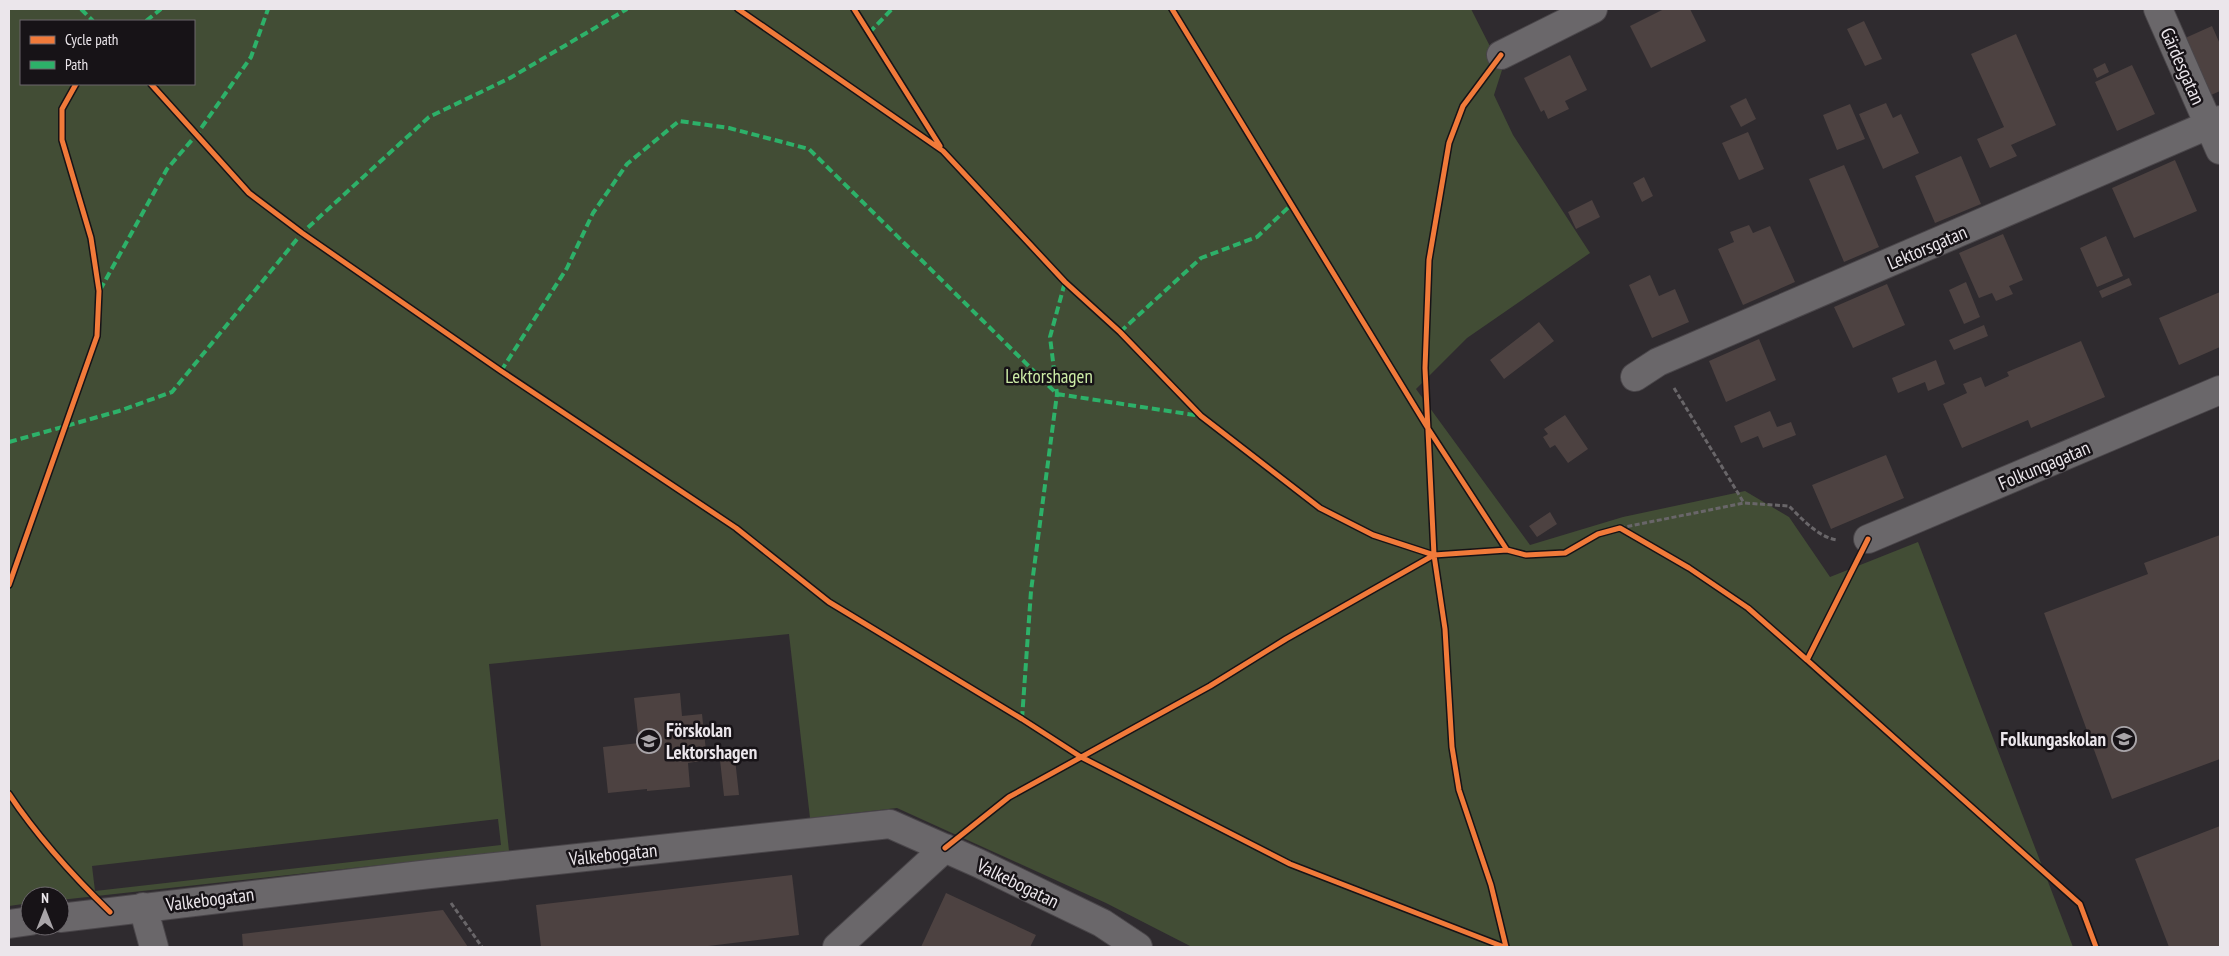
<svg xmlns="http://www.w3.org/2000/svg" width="2229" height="956" font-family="'PT Sans Narrow',sans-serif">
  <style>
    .green { fill: #424d35; fill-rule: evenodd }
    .building { fill: #4d4241 }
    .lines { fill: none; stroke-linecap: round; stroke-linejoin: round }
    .street-casing { stroke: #4a464a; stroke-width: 30 }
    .path { stroke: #696669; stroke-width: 3; stroke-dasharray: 5 2.5; stroke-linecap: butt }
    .street { stroke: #6a676a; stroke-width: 28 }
    .quiet { stroke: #2db169; stroke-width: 4; stroke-dasharray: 8 4; stroke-linecap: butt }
    .cycleway-casing { stroke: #171317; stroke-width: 8 }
    .cycleway { stroke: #f17a3a; stroke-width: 5 }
    .labels { text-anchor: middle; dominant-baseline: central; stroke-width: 5; stroke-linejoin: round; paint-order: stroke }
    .street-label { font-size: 19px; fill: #ebe6eb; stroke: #171317 }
    .park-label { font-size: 19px; fill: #cceba6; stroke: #171317 }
    .poi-label { font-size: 19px; font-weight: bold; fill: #ebe6eb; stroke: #171317; text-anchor: start }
  </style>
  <rect width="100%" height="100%" fill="#2f2b2f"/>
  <path class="green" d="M 9,9 L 1471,9 L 1502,70 L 1494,95 L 1513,135 L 1590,253 L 1467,338 L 1416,389 L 1530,545 L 1623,517 L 1745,491 L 1789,517 L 1830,577 L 1918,542 L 2073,947 L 1192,947 L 1106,903 L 897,808 L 810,818 L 789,634 L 489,664 L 509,851 L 60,900 L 60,896 L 30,896 L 30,903 L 9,906 ZM 21,21 L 194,21 L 194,84 L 21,84 ZM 498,819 L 501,845 L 95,891 L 92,866 Z"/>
  <path class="building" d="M 1664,9 L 1690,9 L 1706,41 L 1651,68 L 1630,26 Z
    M 1864,21 L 1882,59 L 1865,66 L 1847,29 Z
    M 2212,26 L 2220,44 L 2220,91 L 2209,96 L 2183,39 Z
    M 2016,34 L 2056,125 L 2011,145 L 2017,156 L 1990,168 L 1977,139 L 2004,127 L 1971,54 Z
    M 1570,55 L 1587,90 L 1565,101 L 1569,109 L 1548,119 L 1544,110 L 1541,112 L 1524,78 Z
    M 2105,63 L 2109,72 L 2097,78 L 2093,69 Z
    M 2132,65 L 2155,114 L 2117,131 L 2095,82 Z
    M 1746,98 L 1756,119 L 1741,127 L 1730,106 Z
    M 1886,103 L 1893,118 L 1901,114 L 1919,153 L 1883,169 L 1859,114 Z
    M 1850,104 L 1865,139 L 1837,150 L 1823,115 Z
    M 1748,132 L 1764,169 L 1739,180 L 1722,143 Z
    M 1961,156 L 1981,204 L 1935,223 L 1915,176 Z
    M 2175,160 L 2197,211 L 2134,238 L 2112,188 Z
    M 1844,165 L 1879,247 L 1844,262 L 1809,179 Z
    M 1644,177 L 1653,196 L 1642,202 L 1633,183 Z
    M 1592,200 L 1600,217 L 1576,229 L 1568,212 Z
    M 1749,225 L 1753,233 L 1770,226 L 1795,282 L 1743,305 L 1718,249 L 1734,242 L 1730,232 Z
    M 2003,234 L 2023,280 L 2009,286 L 2013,294 L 1996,301 L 1992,293 L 1979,298 L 1959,253 Z
    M 2106,236 L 2123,276 L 2097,287 L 2080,248 Z
    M 1650,275 L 1659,296 L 1675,289 L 1689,322 L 1652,338 L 1629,285 Z
    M 2129,278 L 2132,285 L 2102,298 L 2099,291 Z
    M 1966,282 L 1980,317 L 1964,324 L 1949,290 Z
    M 1887,284 L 1905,325 L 1853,348 L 1834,307 Z
    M 2220,292 L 2220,347 L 2179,365 L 2159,318 Z
    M 1539,322 L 1554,341 L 1504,379 L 1490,360 Z
    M 1984,325 L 1988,336 L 1954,350 L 1949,340 Z
    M 1759,339 L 1776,380 L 1726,402 L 1709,361 Z
    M 2081,341 L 2105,397 L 2031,428 L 2028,420 L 1962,448 L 1943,404 L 1967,393 L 1963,384 L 1981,377 L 1985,387 L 2009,376 L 2007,372 Z
    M 1936,360 L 1945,384 L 1928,391 L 1925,382 L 1898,393 L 1892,378 Z
    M 1770,411 L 1777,427 L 1791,422 L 1796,435 L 1763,448 L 1758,436 L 1741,443 L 1734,426 Z
    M 1565,415 L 1588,449 L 1568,463 L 1555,445 L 1550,448 L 1543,437 L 1548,434 L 1544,429 Z
    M 1886,455 L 1904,498 L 1831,529 L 1812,485 Z
    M 1550,512 L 1557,524 L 1537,537 L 1529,526 Z
    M 2220,535 L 2220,759 L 2112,799 L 2044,613 L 2148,574 L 2144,563 Z
    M 680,693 L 682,716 L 702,714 L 707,760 L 688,763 L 690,787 L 647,791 L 647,789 L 608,793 L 603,747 L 639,743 L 634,698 Z
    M 735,759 L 739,795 L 724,796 L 720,760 Z
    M 2220,826 L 2220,947 L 2169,947 L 2135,859 Z
    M 792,875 L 799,935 L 700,947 L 541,947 L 536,905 Z
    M 946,893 L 1036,935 L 1030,947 L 921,947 Z
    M 443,910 L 468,947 L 243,947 L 242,934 Z"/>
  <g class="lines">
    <defs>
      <path id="street" d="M 2158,9 L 2220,150
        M 1501,55 L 1593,9
        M 1635,377 L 1658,362 L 2220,120
        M 1868,539 L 2220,390
        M 143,907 L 154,947
        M 60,918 L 430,874 L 890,824 L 978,863 L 1102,923 L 1138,947
        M 9,924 L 30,921
        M 837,947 L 945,848"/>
    </defs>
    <use href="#street" class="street-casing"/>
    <path class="path" d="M 1674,388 L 1744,503
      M 1620,528 L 1744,503 L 1789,506 C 1802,519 1818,537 1837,540
      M 451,903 L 482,947"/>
    <use href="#street" class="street"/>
    <path class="quiet" d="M 81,9 L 93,21
      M 146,21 L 161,9
      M 869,33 L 892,9
      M 100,290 L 167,169 L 197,134 L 251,57 L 268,9
      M 1120,332 L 1201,258 L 1257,237 L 1292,204
      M 501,371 L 567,268 L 593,213 L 627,164 L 679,121 L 729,128 L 809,149 L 1057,394 L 1201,416
      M 9,442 L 119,411 L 172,392 L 302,233 L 429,117 L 510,78 L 627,9
      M 1022,719 L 1031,591 L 1057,394 L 1050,337 L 1065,282"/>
    <defs>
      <path id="cycleway" d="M 738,9 L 943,151 L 1065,282 L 1120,332 L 1201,416 L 1320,508 L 1373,535 L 1434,555 L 1507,550 L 1526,555 L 1565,553 L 1598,534 L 1620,528 L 1689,568 L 1748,608 L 1807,660
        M 854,9 L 940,146
        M 1172,9 L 1429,430 L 1507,550
        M 1501,55 L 1463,106 L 1449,143 L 1429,260 L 1425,368 L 1434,555 L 1445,629 L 1452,747 L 1459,790 L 1491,885 L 1506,947
        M 151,84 L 249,193 L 302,233 L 501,371 L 736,528 L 829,602 L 1022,719 L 1081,757 L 1290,864 L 1504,947
        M 1868,539 L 1807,660 L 2080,904 L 2096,947
        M 9,585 L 97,336 L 99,291 L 91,238 L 62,140 L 62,109 L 76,84
        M 9,794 C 37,836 73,876 110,912
        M 945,848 L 1009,797 L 1210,686 L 1286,639 L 1434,555"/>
    </defs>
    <use href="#cycleway" class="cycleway-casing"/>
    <use href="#cycleway" class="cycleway"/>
  </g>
  <defs>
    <symbol id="school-ring" viewBox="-11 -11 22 22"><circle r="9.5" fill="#171317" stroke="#a9a5a9" stroke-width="1.5"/><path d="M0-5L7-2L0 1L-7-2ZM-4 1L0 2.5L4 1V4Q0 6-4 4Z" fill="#a9a5a9"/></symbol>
  </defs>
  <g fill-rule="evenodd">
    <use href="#school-ring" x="2110" y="725" width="28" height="28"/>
    <use href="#school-ring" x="635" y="727" width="28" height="28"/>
  </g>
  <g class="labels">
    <g class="street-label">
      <text transform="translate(2183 66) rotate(66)">Gärdesgatan</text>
      <text transform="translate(1927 247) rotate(-23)">Lektorsgatan</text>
      <text transform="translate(2044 465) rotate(-23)">Folkungagatan</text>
      <text transform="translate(613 854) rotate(-6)">Valkebogatan</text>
      <text transform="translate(1018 883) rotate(26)">Valkebogatan</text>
      <text transform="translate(210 899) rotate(-7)">Valkebogatan</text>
    </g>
    <g class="park-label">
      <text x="1049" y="376">Lektorshagen</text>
    </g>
    <g class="poi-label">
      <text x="666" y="730">Förskolan<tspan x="666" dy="22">Lektorshagen</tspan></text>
      <text x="2106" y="739" text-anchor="end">Folkungaskolan</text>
    </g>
  </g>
  <rect width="2229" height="956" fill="none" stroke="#ebe6eb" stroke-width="20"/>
  <rect x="20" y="20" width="175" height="65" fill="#171317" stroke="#6c676c"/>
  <rect x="30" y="36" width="25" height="8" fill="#f17a3a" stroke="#6c676c"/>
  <text x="65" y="45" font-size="15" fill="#ebe6eb">Cycle path</text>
  <rect x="30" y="61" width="25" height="8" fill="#2db169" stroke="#6c676c"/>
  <text x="65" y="70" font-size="15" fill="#ebe6eb">Path</text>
  <g transform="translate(45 911)"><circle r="24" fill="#171317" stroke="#6c676c"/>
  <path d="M0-4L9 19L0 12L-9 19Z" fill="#a9a5a9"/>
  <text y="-8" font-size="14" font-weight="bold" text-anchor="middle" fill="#ebe6eb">N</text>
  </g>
</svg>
